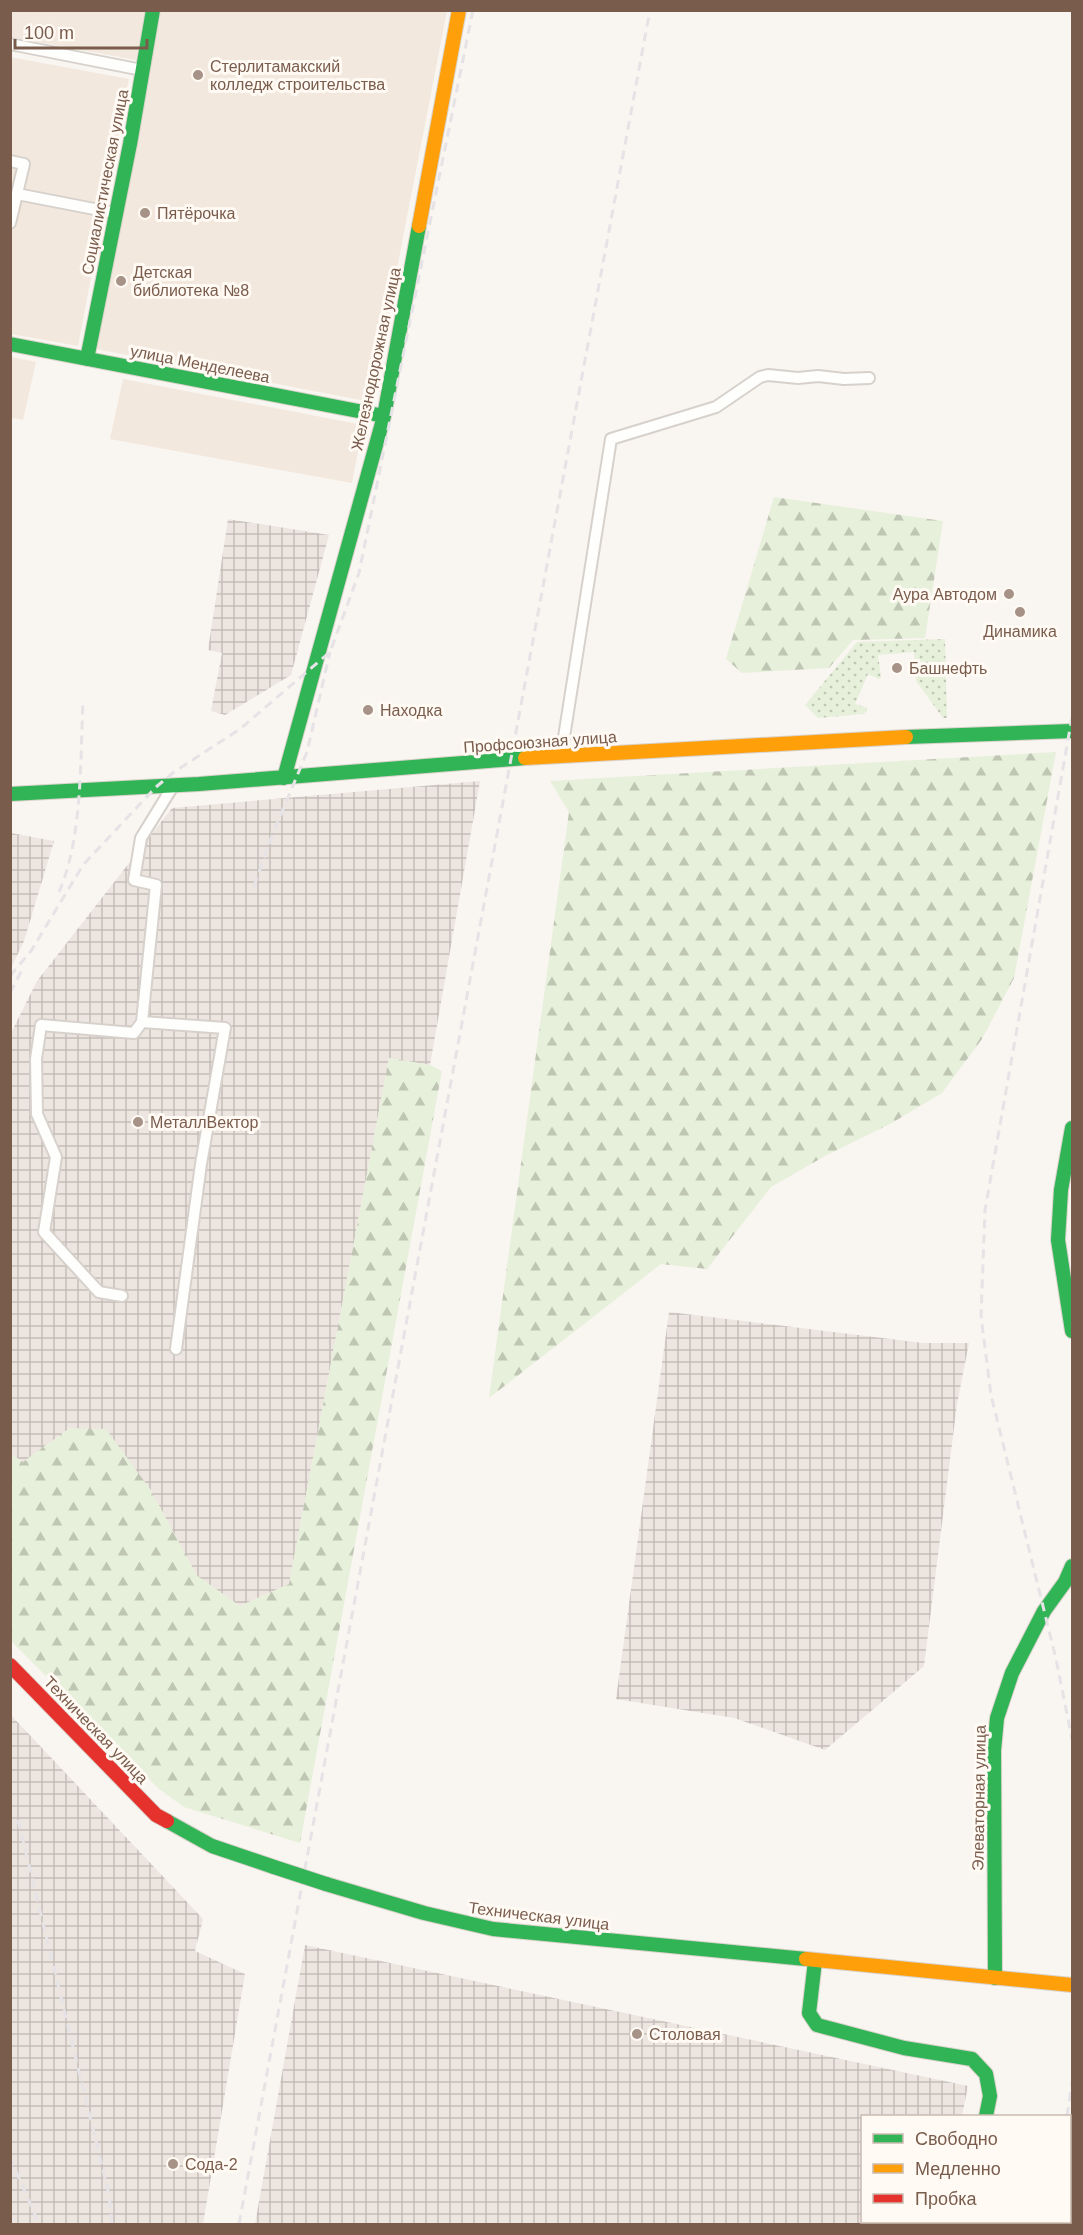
<svg xmlns="http://www.w3.org/2000/svg" width="1083" height="2235" font-family="Arial,sans-serif">
  <style>
    .residential { fill: #f2e8de }
    .industrial { fill: url(#industrial-grid) }
    .grass { fill: url(#grass-dots) }
    .forest { fill: url(#forest-firs) }
    .lines { fill: none; stroke-linecap: round; stroke-linejoin: round }
    .street-casing { stroke: #d7d1cb; stroke-width: 14 }
    .fast-casing { stroke: #d9d2cb; stroke-width: 16 }
    .slow-casing { stroke: #d9d2cb; stroke-width: 16 }
    .jam-casing { stroke: #d9d2cb; stroke-width: 16 }
    .street { stroke: #fefefd; stroke-width: 10 }
    .fast { stroke: #30b455; stroke-width: 14 }
    .slow { stroke: #ff9f0a; stroke-width: 14 }
    .jam { stroke: #e5322d; stroke-width: 14 }
    .rail { stroke: #e6e3e7; stroke-width: 3; stroke-dasharray: 9 6; stroke-linecap: butt }
    .fast-bridge-casing { stroke: #dad1cc; stroke-width: 16; stroke-linecap: butt }
    .fast-bridge { stroke: #30b455; stroke-width: 14 }
    .poi-dot { fill: #a69286; stroke: #fffaf3; stroke-width: 2 }
    .labels { text-anchor: middle; dominant-baseline: central; stroke-width: 6; stroke-linejoin: round; paint-order: stroke }
    .poi-label { font-size: 16px; fill: #7a5c4d; stroke: #fffaf3; text-anchor: start }
    .street-label { font-size: 16px; fill: #7a5c4d; stroke: #fffaf3 }
  </style>
  <defs>
    <pattern id="industrial-grid" width="8" height="8" patternUnits="userSpaceOnUse" patternTransform="scale(1.5)"><rect width="8" height="8" fill="#ede5e0"/><path d="M0 4h8M4 0v8" fill="none" stroke="#c5bdb8"/></pattern>
    <pattern id="grass-dots" width="8" height="8" patternUnits="userSpaceOnUse" patternTransform="scale(1.5)"><rect width="8" height="8" fill="#e7f0db"/><path d="M2 2h.1M6 6h.1" fill="none" stroke="#c0c6b4" stroke-width="1.8" stroke-linecap="round"/></pattern>
    <pattern id="forest-firs" width="22" height="20" patternUnits="userSpaceOnUse" patternTransform="scale(1.5)"><rect width="22" height="20" fill="#e7f0db"/><path d="M5 1l3.5 6h-7zM16 11l3.5 6h-7z" fill="#c0c6b4"/></pattern>
  </defs>
  <rect width="100%" height="100%" fill="#f9f5f0"/>
  <path class="residential" d="M 10,11 L 145,11 L 136,60 L 11,37 Z
    M 161,11 L 447,11 L 371,402 L 96,349 Z
    M 10,57 L 129,79 L 78,346 L 11,334 Z
    M 11,357 L 36,362 L 23,420 L 11,418 Z
    M 123,379 L 363,425 L 352,483 L 110,439 Z"/>
  <path class="industrial" d="M 228,519 L 329,535 L 291,675 L 225,715 L 211,711 L 222,653 L 208,650 Z
    M 480,781 L 430,1065 L 389,1058 L 289,1584 L 240,1606 L 197,1576 L 150,1489 L 70,1428 L 23,1462 L 11,1454 L 10,1035 L 37,981 L 172,808 Z
    M 11,833 L 54,841 L 24,941 L 11,968 Z
    M 669,1312 L 923,1343 L 969,1343 L 957,1404 L 924,1666 L 825,1750 L 734,1718 L 616,1699 Z
    M 10,1714 L 203,1919 L 195,1951 L 245,1974 L 203,2224 L 11,2224 Z
    M 305,1945 L 968,2086 L 962,2116 L 862,2116 L 862,2222 L 944,2222 L 943,2224 L 255,2224 Z
    M 1072,2115 L 1072,2224 L 1055,2224 L 1055,2222 L 1070,2222 L 1070,2133 Z"/>
  <path class="grass" d="M 945,639 L 947,718 L 943,718 L 916,681 L 914,652 L 878,655 L 881,677 L 879,679 L 868,674 L 855,704 L 868,708 L 864,714 L 818,718 L 805,705 L 857,642 Z"/>
  <path class="forest" d="M 774,497 L 943,521 L 925,638 L 853,640 L 829,668 L 742,673 L 726,659 Z
    M 1056,752 L 1014,978 L 982,1039 L 942,1093 L 890,1124 L 825,1156 L 771,1187 L 707,1269 L 661,1264 L 489,1398 L 569,812 L 550,781 Z
    M 389,1058 L 430,1065 L 442,1071 L 300,1843 L 184,1807 L 159,1789 L 11,1641 L 11,1454 L 23,1462 L 70,1428 L 106,1429 L 150,1489 L 197,1576 L 240,1606 L 289,1584 Z"/>
  <g class="lines">
    <defs>
      <path id="street" d="M 10,44 L 142,70
        M 10,161 L 24,164 L 10,223
        M 17,194 L 115,213
        M 561,756 L 611,439 L 716,407 L 760,377 L 768,375 L 798,378 L 818,376 L 844,379 L 869,378
        M 173,786 L 141,838 L 134,880 L 156,885 L 142,1022 L 225,1028 L 201,1164 L 176,1349
        M 122,1296 L 99,1292 L 44,1232 L 56,1157 L 37,1114 L 36,1059 L 41,1025 L 134,1033 L 142,1022"/>
      <path id="fast" d="M 10,344 L 384,416
        M 87,359 L 130,144 L 153,10
        M 906,737 L 1072,731
        M 284,778 L 384,416 L 419,226
        M 10,794 L 199,784 L 525,758
        M 1072,1128 L 1061,1190 L 1058,1240 L 1072,1331
        M 167,1821 L 212,1846 L 274,1867
        M 326,1884 L 424,1913 L 493,1929 L 806,1959
        M 815,1961 L 809,2013 L 817,2025 L 904,2048 L 972,2059 L 986,2074 L 990,2096 L 986,2116
        M 995,1978 L 994,1750 L 997,1718 L 1012,1673 L 1044,1611 L 1065,1582 L 1072,1566"/>
      <path id="slow" d="M 419,226 L 459,10
        M 525,758 L 906,737
        M 806,1959 L 1072,1985
        M 966,2224 L 967,2222"/>
      <path id="jam" d="M 10,1665 L 156,1815 L 167,1821"/>
    </defs>
    <use href="#street" class="street-casing"/>
    <use href="#fast" class="fast-casing"/>
    <use href="#slow" class="slow-casing"/>
    <use href="#jam" class="jam-casing"/>
    <use href="#street" class="street"/>
    <use href="#fast" class="fast"/>
    <use href="#slow" class="slow"/>
    <use href="#jam" class="jam"/>
    <path class="rail" d="M 1072,717 L 985,1210 L 981,1316 L 991,1395 L 1056,1659 L 1072,1739
      M 254,886 L 272,836 L 307,752 L 330,652
      M 59,892 C 83,837 80,760 83,701
      M 10,976 L 31,951 L 83,865 L 156,787 L 174,772 L 240,729 L 330,652 L 359,573 L 473,10
      M 10,993 L 22,970
      M 18,1820 L 109,2195 L 112,2224
      M 1067,2116 L 1072,2083
      M 10,2157 L 39,2224
      M 239,2224 L 650,10
      M 1049,2224 L 1049,2222"/>
    <defs>
      <path id="fast-bridge" d="M 274,1867 L 326,1884"/>
    </defs>
    <use href="#fast-bridge" class="fast-bridge-casing"/>
    <use href="#fast-bridge" class="fast-bridge"/>
  </g>
  <g class="poi-dot">
    <circle cx="198" cy="75" r="6"/>
    <circle cx="145" cy="213" r="6"/>
    <circle cx="121" cy="281" r="6"/>
    <circle cx="1009" cy="594" r="6"/>
    <circle cx="1020" cy="612" r="6"/>
    <circle cx="897" cy="668" r="6"/>
    <circle cx="368" cy="710" r="6"/>
    <circle cx="138" cy="1122" r="6"/>
    <circle cx="637" cy="2034" r="6"/>
    <circle cx="173" cy="2164" r="6"/>
  </g>
  <g class="labels">
    <g class="poi-label">
      <text x="210" y="66">Стерлитамакский<tspan x="210" dy="18">колледж строительства</tspan></text>
      <text x="157" y="213">Пятёрочка</text>
      <text x="133" y="272">Детская<tspan x="133" dy="18">библиотека №8</tspan></text>
      <text x="997" y="594" text-anchor="end">Аура Автодом</text>
      <text x="1020" y="631" text-anchor="middle">Динамика</text>
      <text x="909" y="668">Башнефть</text>
      <text x="380" y="710">Находка</text>
      <text x="150" y="1122">МеталлВектор</text>
      <text x="649" y="2034">Столовая</text>
      <text x="185" y="2164">Сода-2</text>
    </g>
    <g class="street-label">
      <text transform="translate(105 182) rotate(-79)">Социалистическая улица</text>
      <text transform="translate(376 359) rotate(-78)">Железнодорожная улица</text>
      <text transform="translate(200 364) rotate(11)">улица Менделеева</text>
      <text transform="translate(540 742) rotate(-4)">Профсоюзная улица</text>
      <text transform="translate(96 1730) rotate(46)">Техническая улица</text>
      <text transform="translate(979 1798) rotate(-89)">Элеваторная улица</text>
      <text transform="translate(539 1916) rotate(7)">Техническая улица</text>
    </g>
  </g>
  <rect width="1083" height="2235" fill="none" stroke="#7a5c4d" stroke-width="24"/>
  <rect x="861" y="2115" width="210" height="108" fill="#fffaf3" stroke="#cabbb1" stroke-width="1.5"/>
  <rect x="873" y="2134" width="30" height="9" fill="#30b455" stroke="#cabbb1" stroke-width="1.5"/>
  <text x="915" y="2145" font-size="18" fill="#7a5c4d">Свободно</text>
  <rect x="873" y="2164" width="30" height="9" fill="#ff9f0a" stroke="#cabbb1" stroke-width="1.5"/>
  <text x="915" y="2175" font-size="18" fill="#7a5c4d">Медленно</text>
  <rect x="873" y="2194" width="30" height="9" fill="#e5322d" stroke="#cabbb1" stroke-width="1.5"/>
  <text x="915" y="2205" font-size="18" fill="#7a5c4d">Пробка</text>
  <path d="M15 39v9h132v-9" fill="none" stroke="#7a5c4d" stroke-width="3"/>
  <text x="24" y="39" font-size="18" fill="#7a5c4d" stroke="#fffaf3" stroke-width="4.5" paint-order="stroke">100 m</text>
</svg>
